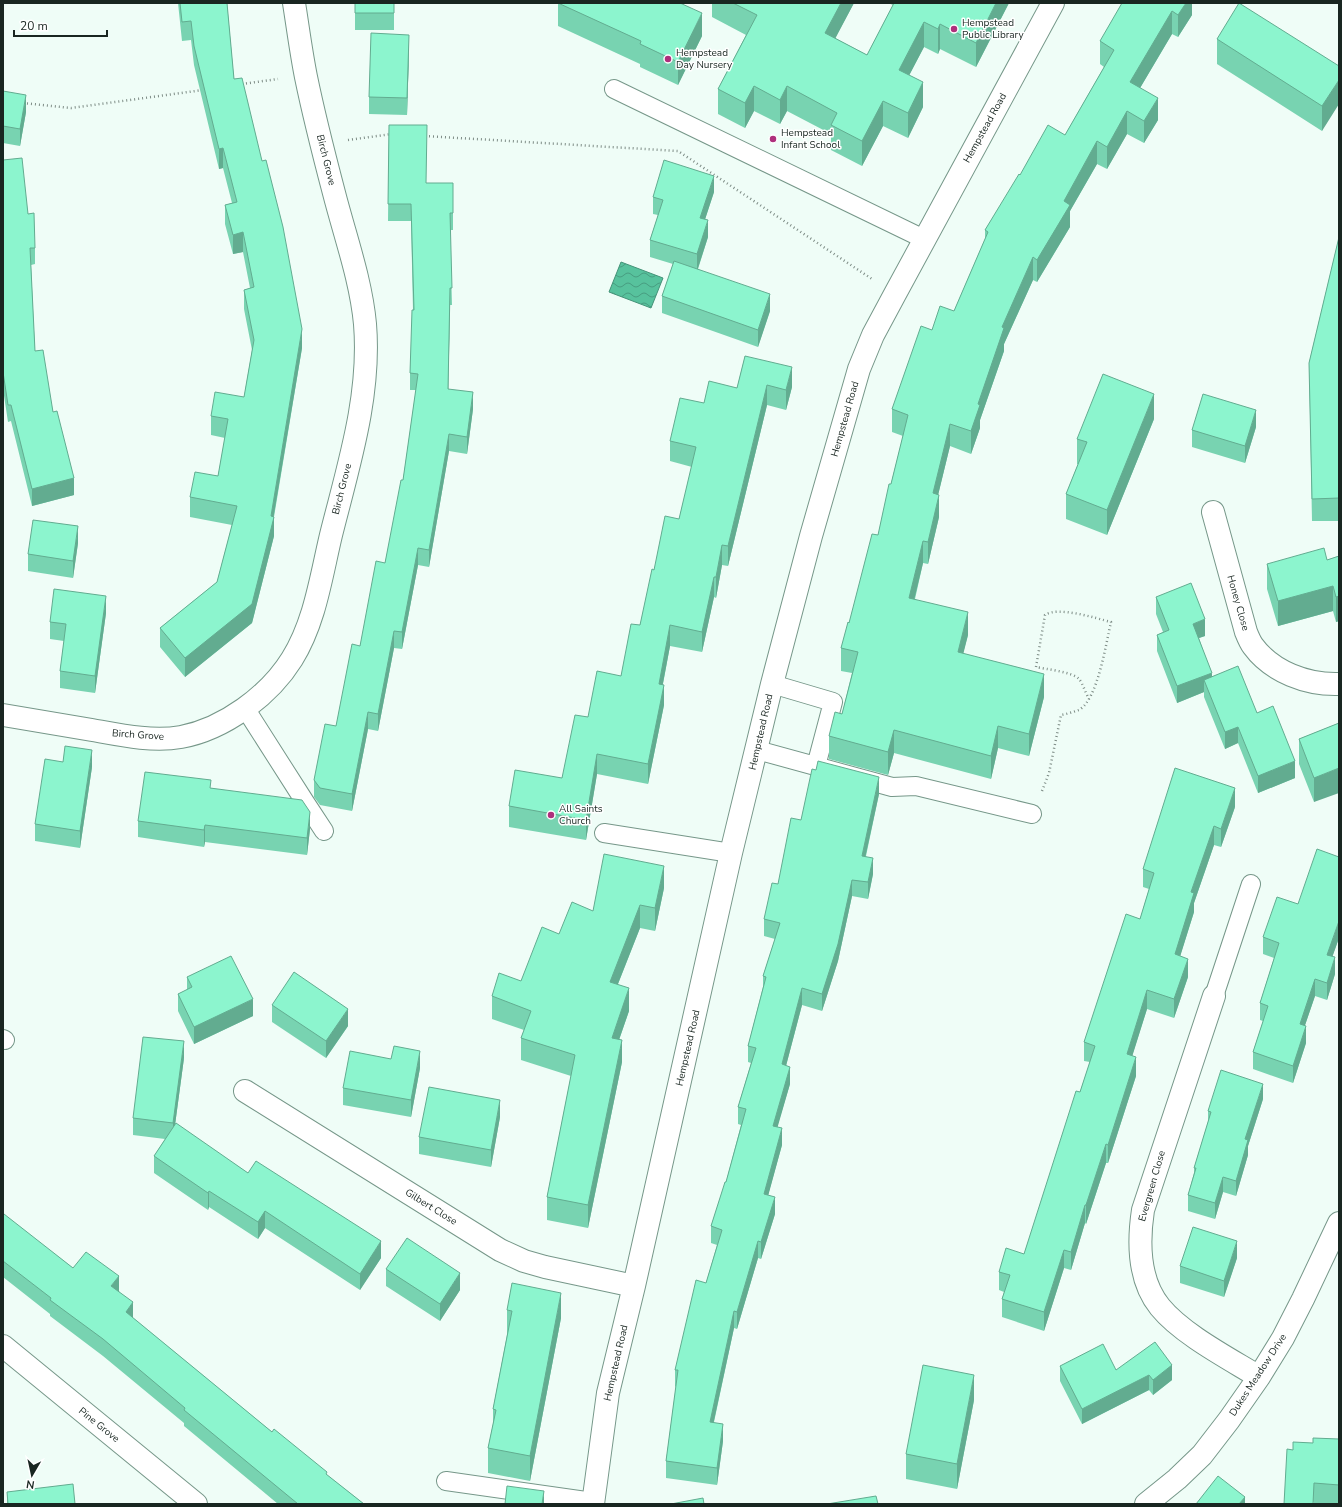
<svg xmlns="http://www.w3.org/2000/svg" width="1342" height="1507" font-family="'Nunito Sans',sans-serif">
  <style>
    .water { fill: url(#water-waves); stroke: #449378 }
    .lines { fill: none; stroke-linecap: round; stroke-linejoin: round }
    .lane-casing { stroke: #769789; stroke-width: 20 }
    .street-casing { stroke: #769789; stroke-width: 24 }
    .path { stroke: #7e8c86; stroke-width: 2.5; stroke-dasharray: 1 3; stroke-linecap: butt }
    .lane { stroke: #fff; stroke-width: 18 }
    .street { stroke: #fff; stroke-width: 22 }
    .wall { fill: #78d3b1 }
    .shaded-wall { fill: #62ac90 }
    .building { fill: #8cf5ce; stroke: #62ac90 }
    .poi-dot { fill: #ae2f7c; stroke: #fff; stroke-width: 1.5 }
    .labels { text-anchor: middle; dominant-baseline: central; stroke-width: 3; stroke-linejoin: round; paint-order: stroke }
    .poi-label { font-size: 10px; fill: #192621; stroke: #fff; text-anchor: start }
    .street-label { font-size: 10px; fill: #192621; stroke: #fff }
  </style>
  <defs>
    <pattern id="water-waves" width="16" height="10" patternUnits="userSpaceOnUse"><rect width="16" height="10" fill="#57c29d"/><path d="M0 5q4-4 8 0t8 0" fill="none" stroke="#479d80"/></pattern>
  </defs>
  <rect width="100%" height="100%" fill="#effdf7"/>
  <path class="water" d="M 621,262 L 663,278 L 651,308 L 609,292 Z"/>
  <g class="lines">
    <defs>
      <path id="lane" d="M 614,89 L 924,239
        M 772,684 L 833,702 L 816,766
        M 245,708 L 305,802 L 324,831
        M 757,750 L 892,787 L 916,786 L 1032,814
        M 604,833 L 731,853
        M 1214,996 L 1251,884
        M 3,1039 L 5,1040
        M 446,1481 L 593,1502"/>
      <path id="street" d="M 1213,512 L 1246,632 C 1248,637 1250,642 1253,646 C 1272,672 1307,685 1339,684
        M 3,715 C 33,720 62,725 92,730 C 120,735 152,742 181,737 C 224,729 269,696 292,659 C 315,622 321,577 331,535 C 348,467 371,396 365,324 C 361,280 345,236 334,193 C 324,155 314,116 306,77 C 301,52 298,28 294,3
        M 1214,996 L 1143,1210 C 1138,1243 1138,1280 1160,1307 C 1182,1334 1228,1358 1259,1377
        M 245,1091 L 500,1250 L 524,1261 L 545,1267 L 634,1286
        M 3,1346 L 196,1504
        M 593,1504 L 608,1393 L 634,1286 L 731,853 L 772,684 L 811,536 L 859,369 L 873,335 L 895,294 L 1053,3
        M 1146,1504 L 1177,1479 L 1202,1455 L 1229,1420 L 1259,1377 L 1283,1338 L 1303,1299 L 1339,1223"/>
    </defs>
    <use href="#lane" class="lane-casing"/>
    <use href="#street" class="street-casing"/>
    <path class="path" d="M 242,84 L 278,79
      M 23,103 L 71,108 L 203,90
      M 425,136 L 678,151 L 872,279
      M 348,140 L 392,134
      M 1042,791 L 1049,773 L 1061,715 C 1067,714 1073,712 1079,710 C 1098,699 1106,643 1111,622 C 1095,618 1058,606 1045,615 L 1036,667 C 1045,669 1073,672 1079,679 C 1082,682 1086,694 1089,699"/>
    <use href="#lane" class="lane"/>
    <use href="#street" class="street"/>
  </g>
  <path class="wall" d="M 178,3 L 227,3 L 234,79 L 302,348 L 274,517 L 274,536 L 252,623 L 185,677 L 160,647 L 160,628 L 217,582 L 232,525 L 190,517 L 190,497 L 218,476 L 225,438 L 211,435 L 211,416 L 244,397 L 252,350 L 244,309 L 244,290 L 250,288 L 243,252 L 233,254 L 225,224 L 225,205 L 232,203 L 223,168 L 219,169 L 194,65 L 191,40 L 182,41 Z
    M 355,3 L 394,3 L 394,30 L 355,30 Z
    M 558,3 L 702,36 L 678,85 L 640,67 L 640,64 L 558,26 Z
    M 712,3 L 854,3 L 835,38 L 867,55 L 893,5 L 888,3 L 1009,3 L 976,67 L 940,49 L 938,54 L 924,47 L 909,75 L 923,107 L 908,138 L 883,126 L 862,166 L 831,150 L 831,134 L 787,111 L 780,124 L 754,111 L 745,128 L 718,114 L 718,89 L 746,35 L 712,17 Z
    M 1192,3 L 1192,15 L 1178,37 L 1172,34 L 1140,88 L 1158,120 L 1144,143 L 1127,134 L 1107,169 L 1097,164 L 1070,211 L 1070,227 L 1037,282 L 1033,280 L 1004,344 L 1004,351 L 980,420 L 980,428 L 971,454 L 950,446 L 938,495 L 939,517 L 928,564 L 923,563 L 915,599 L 968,635 L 963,653 L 1044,697 L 1029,756 L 998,748 L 991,779 L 894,753 L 888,775 L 829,759 L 829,736 L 842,714 L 852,673 L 841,671 L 841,648 L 878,535 L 903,436 L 892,432 L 892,409 L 932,330 L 954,311 L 985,239 L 985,230 L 1020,175 L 1065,135 L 1104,67 L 1100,64 L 1100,41 Z
    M 1217,39 L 1339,66 L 1322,131 L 1217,64 Z
    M 409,52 L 407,115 L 369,114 L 369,97 Z
    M 3,91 L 26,112 L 20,146 L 3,143 Z
    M 389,125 L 426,183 L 453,183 L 453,230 L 450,230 L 452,305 L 450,305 L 448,389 L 473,409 L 467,454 L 449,451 L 429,567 L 418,565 L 402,649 L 394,648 L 378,731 L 368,729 L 352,811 L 320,805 L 314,797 L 314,780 L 336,726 L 360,646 L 385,563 L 403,480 L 416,390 L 410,390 L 410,373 L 413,310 L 411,221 L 388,221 Z
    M 3,160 L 28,214 L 35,248 L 35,264 L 31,265 L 35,351 L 53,412 L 74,495 L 32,506 L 11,421 L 8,422 L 3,389 Z
    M 714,192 L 705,219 L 708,237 L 698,269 L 770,311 L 758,347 L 662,313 L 662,296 L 673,264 L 650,257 L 650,240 L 658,215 L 653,214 L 653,197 Z
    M 1339,237 L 1339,521 L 1312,521 L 1309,363 Z
    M 745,356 L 792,387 L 786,410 L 767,405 L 728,566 L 722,565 L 716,598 L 714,597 L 702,652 L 670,646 L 663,684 L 664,705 L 648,784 L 597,774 L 586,840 L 509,827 L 509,806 L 562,778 L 588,717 L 621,676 L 640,625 L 654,570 L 679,519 L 692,467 L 670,461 L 670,441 L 704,403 L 737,388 Z
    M 1154,419 L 1107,535 L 1066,519 L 1066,494 L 1078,464 L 1077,464 L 1077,439 Z
    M 1256,427 L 1245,463 L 1192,447 L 1192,430 Z
    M 78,543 L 73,578 L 28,571 L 28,554 Z
    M 1339,556 L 1339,621 L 1336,622 L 1333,611 L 1278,626 L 1267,589 L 1267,564 L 1327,560 Z
    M 1156,597 L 1205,636 L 1199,638 L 1212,677 L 1257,713 L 1295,778 L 1258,793 L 1238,743 L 1225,749 L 1204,697 L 1204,692 L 1177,703 L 1157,651 L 1157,635 L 1163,632 L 1156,614 Z
    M 106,613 L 95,693 L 60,688 L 60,671 L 64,641 L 50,639 L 50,622 Z
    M 1339,723 L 1314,802 L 1299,764 L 1299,739 Z
    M 92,767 L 80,848 L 35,841 L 35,824 Z
    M 211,788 L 310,829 L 307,855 L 205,842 L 204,847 L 138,837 L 138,821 Z
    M 879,794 L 866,856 L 873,874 L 868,899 L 852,896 L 838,961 L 822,1011 L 802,1005 L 786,1066 L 790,1084 L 777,1127 L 782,1145 L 768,1195 L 775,1214 L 761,1259 L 758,1258 L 737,1329 L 734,1328 L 714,1422 L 723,1441 L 717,1485 L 666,1478 L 666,1461 L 676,1387 L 675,1386 L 675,1370 L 706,1283 L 717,1245 L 711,1243 L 711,1226 L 726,1182 L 741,1125 L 738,1124 L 738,1107 L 751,1063 L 748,1062 L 748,1046 L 763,987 L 763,976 L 775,939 L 764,936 L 764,919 L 778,884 L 801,820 Z
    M 1235,807 L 1221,847 L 1214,845 L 1194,903 L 1194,912 L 1180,956 L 1188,977 L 1174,1018 L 1147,1009 L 1132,1056 L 1136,1076 L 1108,1163 L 1106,1163 L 1086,1224 L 1085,1223 L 1071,1270 L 1064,1268 L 1044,1331 L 1002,1317 L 1002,1299 L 1004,1292 L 999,1290 L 999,1272 L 1024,1254 L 1080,1092 L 1090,1062 L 1084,1061 L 1084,1042 L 1140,919 L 1149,889 L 1143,887 L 1143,869 Z
    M 664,888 L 655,931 L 640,928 L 618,984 L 629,1011 L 619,1040 L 622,1062 L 588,1228 L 547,1220 L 547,1197 L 571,1076 L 521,1060 L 521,1038 L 524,1030 L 492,1019 L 492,996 L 521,981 L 593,911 Z
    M 1263,937 L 1339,938 L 1332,957 L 1335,974 L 1327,1000 L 1315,996 L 1305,1025 L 1306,1043 L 1293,1083 L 1253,1069 L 1253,1052 L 1263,1021 L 1260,1020 L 1260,1003 L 1274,958 L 1263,954 Z
    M 187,977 L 253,1016 L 194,1044 L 178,1011 L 178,994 L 187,990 Z
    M 272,1005 L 348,1026 L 326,1058 L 272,1022 Z
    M 184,1058 L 175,1125 L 248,1173 L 381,1258 L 360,1290 L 265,1228 L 258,1239 L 209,1207 L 208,1210 L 154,1173 L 154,1156 L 165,1139 L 133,1135 L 133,1118 Z
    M 420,1068 L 411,1117 L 343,1105 L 343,1088 Z
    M 1263,1099 L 1248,1146 L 1248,1155 L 1236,1196 L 1223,1192 L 1215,1219 L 1188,1211 L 1188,1195 L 1194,1173 L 1194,1168 L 1208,1122 L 1208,1111 Z
    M 500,1117 L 491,1167 L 419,1154 L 419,1137 Z
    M 3,1215 L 73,1268 L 119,1291 L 133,1318 L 272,1432 L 327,1475 L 364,1504 L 278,1504 L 184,1426 L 184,1423 L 103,1356 L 50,1316 L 50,1314 L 3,1277 Z
    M 1237,1258 L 1224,1297 L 1180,1283 L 1180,1266 Z
    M 386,1269 L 460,1290 L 440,1321 L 386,1286 Z
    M 507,1310 L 561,1318 L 530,1481 L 488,1473 L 488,1448 L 493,1424 L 493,1409 L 507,1335 Z
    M 1172,1365 L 1172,1380 L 1153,1395 L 1149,1390 L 1082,1424 L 1060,1381 L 1060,1366 L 1116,1370 Z
    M 974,1400 L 957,1489 L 906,1479 L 906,1454 Z
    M 1339,1439 L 1339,1504 L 1314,1504 L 1293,1450 L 1313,1443 Z
    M 7,1492 L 75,1504 L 7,1504 Z"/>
  <path class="shaded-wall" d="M 841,3 L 854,3 L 825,58 L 825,33 Z
    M 996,3 L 1009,3 L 976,67 L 976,43 Z
    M 1186,3 L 1192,3 L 1192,15 L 1178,37 L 1178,15 Z
    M 1172,11 L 1172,34 L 1130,105 L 1130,82 Z
    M 702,13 L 702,36 L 678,85 L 678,62 Z
    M 924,22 L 924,47 L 899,95 L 899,70 Z
    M 940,24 L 940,49 L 938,54 L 938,29 Z
    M 409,35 L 409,52 L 407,115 L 407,98 Z
    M 1339,80 L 1339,104 L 1322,131 L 1322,106 Z
    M 923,82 L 923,107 L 908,138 L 908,113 Z
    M 754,86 L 754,111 L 745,128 L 745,103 Z
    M 787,86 L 787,111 L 780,124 L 780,100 Z
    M 26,95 L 26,112 L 20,146 L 20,129 Z
    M 1158,98 L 1158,120 L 1144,143 L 1144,121 Z
    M 883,101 L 883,126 L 862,166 L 862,141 Z
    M 1127,111 L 1127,134 L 1107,169 L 1107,147 Z
    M 1097,141 L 1097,164 L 1070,211 L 1070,227 L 1037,282 L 1037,260 L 1064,201 Z
    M 223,148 L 223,168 L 219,169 L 219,149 Z
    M 714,176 L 714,192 L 700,235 L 700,218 Z
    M 708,220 L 708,237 L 697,271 L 697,254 Z
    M 243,232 L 243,252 L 233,254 L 233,235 Z
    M 1033,257 L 1033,280 L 1004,344 L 1004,351 L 980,420 L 980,428 L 971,454 L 971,431 L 978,404 L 1002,327 Z
    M 450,288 L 450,305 L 448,406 L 448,389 Z
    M 770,294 L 770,311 L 758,347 L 758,330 Z
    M 302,329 L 302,348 L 273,520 L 274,517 L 274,536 L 252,623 L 185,677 L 185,658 L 271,516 Z
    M 792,367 L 792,387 L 786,410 L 786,390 Z
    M 767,385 L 767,405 L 728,566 L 728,546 Z
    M 473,392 L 473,409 L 467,454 L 467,437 Z
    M 1154,394 L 1154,419 L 1107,535 L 1107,510 Z
    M 1256,410 L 1256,427 L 1245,463 L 1245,446 Z
    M 950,424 L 950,446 L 933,516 L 933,493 Z
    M 449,434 L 449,451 L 429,567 L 429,550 Z
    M 74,478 L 74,495 L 32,506 L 32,489 Z
    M 939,495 L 939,517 L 928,564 L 928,542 Z
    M 78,526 L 78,543 L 73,578 L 73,561 Z
    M 923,541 L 923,563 L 909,621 L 909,598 Z
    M 722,545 L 722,565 L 716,598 L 716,577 Z
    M 418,548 L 418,565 L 402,649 L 402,632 Z
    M 714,577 L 714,597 L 702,652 L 702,632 Z
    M 1333,586 L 1333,611 L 1278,626 L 1278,601 Z
    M 106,596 L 106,613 L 95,693 L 95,676 Z
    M 1339,596 L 1339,621 L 1336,622 L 1336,597 Z
    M 968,612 L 968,635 L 958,675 L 958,652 Z
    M 1205,619 L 1205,636 L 1193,640 L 1193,624 Z
    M 670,625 L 670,646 L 659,704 L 659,684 Z
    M 394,631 L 394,648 L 378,731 L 378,714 Z
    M 1212,673 L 1212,690 L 1204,680 L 1204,692 L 1177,703 L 1177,686 Z
    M 1044,674 L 1044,697 L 1029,756 L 1029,734 Z
    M 664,685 L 664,705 L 648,784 L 648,764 Z
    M 368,712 L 368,729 L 352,811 L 352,794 Z
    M 998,726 L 998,748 L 991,779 L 991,756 Z
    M 1238,727 L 1238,743 L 1225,749 L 1225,732 Z
    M 894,730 L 894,753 L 888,775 L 888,752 Z
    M 92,750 L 92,767 L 80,848 L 80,831 Z
    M 597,754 L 597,774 L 586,840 L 586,820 Z
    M 1295,761 L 1295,778 L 1258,793 L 1258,776 Z
    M 1339,768 L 1339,793 L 1314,802 L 1314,778 Z
    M 879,777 L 879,794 L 862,872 L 862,856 Z
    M 1235,788 L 1235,807 L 1221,847 L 1221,829 Z
    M 310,812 L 310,829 L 307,855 L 307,838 Z
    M 205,825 L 205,842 L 204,847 L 204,830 Z
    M 1214,826 L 1214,845 L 1194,903 L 1194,912 L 1175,973 L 1175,954 L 1191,892 Z
    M 873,858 L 873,874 L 868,899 L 868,882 Z
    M 664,866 L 664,888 L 655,931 L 655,908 Z
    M 852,880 L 852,896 L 838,961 L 822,1011 L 822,994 Z
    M 640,905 L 640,928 L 610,1004 L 610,982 Z
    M 1339,921 L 1339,938 L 1327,972 L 1327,955 Z
    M 1335,957 L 1335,974 L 1327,1000 L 1327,983 Z
    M 1188,959 L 1188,977 L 1174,1018 L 1174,999 Z
    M 1315,979 L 1315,996 L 1300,1040 L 1300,1024 Z
    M 629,988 L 629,1011 L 612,1060 L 612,1038 Z
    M 802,988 L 802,1005 L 782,1081 L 782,1064 Z
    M 1147,990 L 1147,1009 L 1127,1073 L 1127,1054 Z
    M 253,999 L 253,1016 L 194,1044 L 194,1027 Z
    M 348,1009 L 348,1026 L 326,1058 L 326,1041 Z
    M 1306,1026 L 1306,1043 L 1293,1083 L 1293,1066 Z
    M 622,1040 L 622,1062 L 588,1228 L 588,1205 Z
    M 184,1041 L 184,1058 L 173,1140 L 173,1123 Z
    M 420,1051 L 420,1068 L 411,1117 L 411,1100 Z
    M 1136,1057 L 1136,1076 L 1108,1163 L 1108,1145 Z
    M 790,1067 L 790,1084 L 773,1143 L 773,1126 Z
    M 1263,1084 L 1263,1099 L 1248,1146 L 1248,1155 L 1236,1196 L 1236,1181 L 1245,1139 Z
    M 500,1100 L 500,1117 L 491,1167 L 491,1150 Z
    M 782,1128 L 782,1145 L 764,1211 L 764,1194 Z
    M 1106,1144 L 1106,1163 L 1086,1224 L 1086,1205 Z
    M 1223,1177 L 1223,1192 L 1215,1219 L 1215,1203 Z
    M 209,1191 L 209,1207 L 208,1210 L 208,1193 Z
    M 775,1197 L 775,1214 L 761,1259 L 761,1242 Z
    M 1085,1205 L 1085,1223 L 1071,1270 L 1071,1252 Z
    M 265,1211 L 265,1228 L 258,1239 L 258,1222 Z
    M 381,1241 L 381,1258 L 360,1290 L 360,1274 Z
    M 758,1241 L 758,1258 L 737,1329 L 737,1312 Z
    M 1237,1241 L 1237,1258 L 1224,1297 L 1224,1281 Z
    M 1064,1250 L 1064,1268 L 1044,1331 L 1044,1312 Z
    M 460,1273 L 460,1290 L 440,1321 L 440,1304 Z
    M 119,1276 L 119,1293 L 111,1286 Z
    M 561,1293 L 561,1318 L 530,1481 L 530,1456 Z
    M 133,1302 L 133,1319 L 126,1312 Z
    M 734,1311 L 734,1328 L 710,1439 L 710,1422 Z
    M 1172,1365 L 1172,1380 L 1153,1395 L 1153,1380 Z
    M 974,1375 L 974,1400 L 957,1489 L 957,1464 Z
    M 1149,1375 L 1149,1390 L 1082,1424 L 1082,1409 Z
    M 723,1424 L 723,1441 L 717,1485 L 717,1468 Z
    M 544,1491 L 544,1504 L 542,1504 Z
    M 1245,1497 L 1245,1504 L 1239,1504 Z"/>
  <path class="building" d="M 180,3 L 227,3 L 234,79 L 242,78 L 262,161 L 266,160 L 283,227 L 302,329 L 271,516 L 274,517 L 252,604 L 185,658 L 160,628 L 217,582 L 237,506 L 190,497 L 195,472 L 218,476 L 228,419 L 211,416 L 215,392 L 244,397 L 254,340 L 244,290 L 254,287 L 243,232 L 233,235 L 225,205 L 237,202 L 223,148 L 219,149 L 194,46 L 191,21 L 182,22 Z
    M 355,3 L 394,3 L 394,13 L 355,13 Z
    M 558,3 L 680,3 L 702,13 L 678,62 L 640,44 L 641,41 Z
    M 733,3 L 841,3 L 825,33 L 867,55 L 894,3 L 996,3 L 976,43 L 940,24 L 938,29 L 924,22 L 899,70 L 923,82 L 908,113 L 883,101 L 862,141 L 831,125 L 837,113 L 787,86 L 780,100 L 754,86 L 745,103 L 718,89 L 757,15 Z
    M 1122,3 L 1186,3 L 1178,15 L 1172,11 L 1130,82 L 1158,98 L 1144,121 L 1127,111 L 1107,147 L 1097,141 L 1064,201 L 1070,205 L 1037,260 L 1033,257 L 1002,327 L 1004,328 L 978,404 L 980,405 L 971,431 L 950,424 L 933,493 L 939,495 L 928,542 L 923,541 L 909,598 L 968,612 L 958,652 L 1044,674 L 1029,734 L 998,726 L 991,756 L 894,730 L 888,752 L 829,736 L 835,712 L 842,714 L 858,652 L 841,648 L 848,622 L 849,623 L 872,534 L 878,535 L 889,484 L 891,484 L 908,415 L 892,409 L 921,326 L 932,330 L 940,306 L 954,311 L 988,232 L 985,230 L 1019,174 L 1020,175 L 1048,125 L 1065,135 L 1114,50 L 1100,41 Z
    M 1239,3 L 1339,66 L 1339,80 L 1322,106 L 1217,39 Z
    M 371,33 L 409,35 L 407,98 L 369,97 Z
    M 3,91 L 26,95 L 20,129 L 3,126 Z
    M 389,125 L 427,125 L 426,183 L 453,183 L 453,213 L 450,213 L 452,288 L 450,288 L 448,389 L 473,392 L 467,437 L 449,434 L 429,550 L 418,548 L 402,632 L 394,631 L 378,714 L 368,712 L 352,794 L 320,788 L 314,780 L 325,724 L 336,726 L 352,644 L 360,646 L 376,561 L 385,563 L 401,480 L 403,480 L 418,374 L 410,373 L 412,310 L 414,310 L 411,204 L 388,204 Z
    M 22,158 L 28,214 L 34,213 L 35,248 L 30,248 L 35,351 L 43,350 L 53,412 L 57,411 L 74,478 L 32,489 L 11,405 L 8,405 L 3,372 L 3,160 Z
    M 664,160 L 714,176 L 700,218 L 708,220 L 697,254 L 650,240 L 663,200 L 653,197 Z
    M 1339,237 L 1339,498 L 1312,499 L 1309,363 Z
    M 674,261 L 770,294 L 758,330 L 662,296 Z
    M 745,356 L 792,367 L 786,390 L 767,385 L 728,546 L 722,545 L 716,577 L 714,577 L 702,632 L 670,625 L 659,684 L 664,685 L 648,764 L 597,754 L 586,820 L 509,806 L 515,770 L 562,778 L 575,715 L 588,717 L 597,671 L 621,676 L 631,624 L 640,625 L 652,569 L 654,570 L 665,516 L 679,519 L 696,447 L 670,441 L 680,398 L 704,403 L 709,381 L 737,388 Z
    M 1103,374 L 1154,394 L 1107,510 L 1066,494 L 1087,442 L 1077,439 Z
    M 1203,394 L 1256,410 L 1245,446 L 1192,430 Z
    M 33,520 L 78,526 L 73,561 L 28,554 Z
    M 1324,548 L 1327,560 L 1339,556 L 1339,596 L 1336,597 L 1333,586 L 1278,601 L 1267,564 Z
    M 1191,583 L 1205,619 L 1193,624 L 1212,673 L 1177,686 L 1157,635 L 1169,630 L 1156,597 Z
    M 54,589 L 106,596 L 95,676 L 60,671 L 66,624 L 50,622 Z
    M 1238,666 L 1257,713 L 1273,706 L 1295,761 L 1258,776 L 1238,727 L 1225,732 L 1204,680 Z
    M 1339,723 L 1339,768 L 1314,778 L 1299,739 Z
    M 65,746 L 92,750 L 80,831 L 35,824 L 45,759 L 63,762 Z
    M 818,761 L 879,777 L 862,856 L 873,858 L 868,882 L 852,880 L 838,944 L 822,994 L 802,988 L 782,1064 L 790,1067 L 773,1126 L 782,1128 L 764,1194 L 775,1197 L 761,1242 L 758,1241 L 737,1312 L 734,1311 L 710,1422 L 723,1424 L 717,1468 L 666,1461 L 678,1370 L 675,1370 L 696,1280 L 706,1283 L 722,1230 L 711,1226 L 725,1182 L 726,1182 L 746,1109 L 738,1107 L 756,1048 L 748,1046 L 766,977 L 763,976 L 780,923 L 764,919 L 772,883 L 778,884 L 791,818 L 801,820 L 812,769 L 816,770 Z
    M 1175,768 L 1235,788 L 1221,829 L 1214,826 L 1191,892 L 1194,893 L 1175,954 L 1188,959 L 1174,999 L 1147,990 L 1127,1054 L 1136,1057 L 1108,1145 L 1106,1144 L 1086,1205 L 1085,1205 L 1071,1252 L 1064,1250 L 1044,1312 L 1002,1299 L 1010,1275 L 999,1272 L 1006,1248 L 1024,1254 L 1076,1091 L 1080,1092 L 1095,1046 L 1084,1042 L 1126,914 L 1140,919 L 1154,873 L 1143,869 Z
    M 145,772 L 211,780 L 210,788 L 302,800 L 310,812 L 307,838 L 205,825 L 204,830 L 138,821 Z
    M 1317,849 L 1339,857 L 1339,921 L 1327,955 L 1335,957 L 1327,983 L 1315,979 L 1300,1024 L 1306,1026 L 1293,1066 L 1253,1052 L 1268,1006 L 1260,1003 L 1279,943 L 1263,937 L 1277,897 L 1298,904 Z
    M 604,854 L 664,866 L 655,908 L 640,905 L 610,982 L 629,988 L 612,1038 L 622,1040 L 588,1205 L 547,1197 L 575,1055 L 521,1038 L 531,1011 L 492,996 L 499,973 L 521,981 L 542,927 L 559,934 L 572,902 L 593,911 Z
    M 231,956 L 253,999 L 194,1027 L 178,994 L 192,987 L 187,977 Z
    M 294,972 L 348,1009 L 326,1041 L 272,1005 Z
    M 143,1037 L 184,1041 L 173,1123 L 133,1118 Z
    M 394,1046 L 420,1051 L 411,1100 L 343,1088 L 350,1051 L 391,1059 Z
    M 1221,1070 L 1263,1084 L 1245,1139 L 1248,1140 L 1236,1181 L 1223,1177 L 1215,1203 L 1188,1195 L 1196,1168 L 1194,1168 L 1211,1112 L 1208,1111 Z
    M 429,1087 L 500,1100 L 491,1150 L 419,1137 Z
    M 176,1123 L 248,1173 L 256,1161 L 381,1241 L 360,1274 L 265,1211 L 258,1222 L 209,1191 L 208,1193 L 154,1156 Z
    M 4,1214 L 73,1268 L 86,1252 L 119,1276 L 111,1286 L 133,1302 L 126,1312 L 272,1432 L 274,1429 L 327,1472 L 326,1474 L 364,1504 L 298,1504 L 184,1410 L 185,1408 L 103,1339 L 50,1300 L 51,1298 L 3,1261 L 3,1215 Z
    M 1193,1227 L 1237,1241 L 1224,1281 L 1180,1266 Z
    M 407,1238 L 460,1273 L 440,1304 L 386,1269 Z
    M 512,1283 L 561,1293 L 530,1456 L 488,1448 L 496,1410 L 493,1409 L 512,1311 L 507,1310 Z
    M 1155,1342 L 1172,1365 L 1153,1380 L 1149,1375 L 1082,1409 L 1060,1366 L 1103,1344 L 1116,1370 Z
    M 923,1365 L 974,1375 L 957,1464 L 906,1454 Z
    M 1313,1438 L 1339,1439 L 1339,1485 L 1314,1483 L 1313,1504 L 1284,1504 L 1287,1449 L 1293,1450 L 1293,1442 L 1313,1443 Z
    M 1218,1476 L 1245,1497 L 1239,1504 L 1196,1504 Z
    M 73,1484 L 75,1504 L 8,1504 L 7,1492 Z
    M 507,1486 L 544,1491 L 542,1504 L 505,1504 Z
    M 876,1496 L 878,1504 L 827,1504 Z
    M 703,1498 L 704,1504 L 671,1504 Z"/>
  <g class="poi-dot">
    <circle cx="954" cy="29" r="4"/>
    <circle cx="668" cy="59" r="4"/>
    <circle cx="773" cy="139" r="4"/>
    <circle cx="551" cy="815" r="4"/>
  </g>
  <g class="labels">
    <g class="poi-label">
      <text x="962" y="23">Hempstead<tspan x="962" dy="12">Public Library</tspan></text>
      <text x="676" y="53">Hempstead<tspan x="676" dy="12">Day Nursery</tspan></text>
      <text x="781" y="133">Hempstead<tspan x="781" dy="12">Infant School</tspan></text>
      <text x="559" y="809">All Saints<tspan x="559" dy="12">Church</tspan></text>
    </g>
    <g class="street-label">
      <text transform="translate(985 128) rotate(-61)">Hempstead Road</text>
      <text transform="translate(326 160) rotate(76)">Birch Grove</text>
      <text transform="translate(845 419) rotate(-74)">Hempstead Road</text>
      <text transform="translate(342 489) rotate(-76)">Birch Grove</text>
      <text transform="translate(1238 603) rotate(74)">Honey Close</text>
      <text transform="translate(761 732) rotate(-77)">Hempstead Road</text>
      <text transform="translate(138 735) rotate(4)">Birch Grove</text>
      <text transform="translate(688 1048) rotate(-77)">Hempstead Road</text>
      <text transform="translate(1152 1186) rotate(-74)">Evergreen Close</text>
      <text transform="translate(431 1207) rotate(32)">Gilbert Close</text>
      <text transform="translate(616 1363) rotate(-77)">Hempstead Road</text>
      <text transform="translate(1258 1375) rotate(-57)">Dukes Meadow Drive</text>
      <text transform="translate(99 1425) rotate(39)">Pine Grove</text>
    </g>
  </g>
  <rect width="1342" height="1507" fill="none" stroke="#192621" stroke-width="8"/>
  <g transform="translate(32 1475) rotate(189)" stroke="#ffffff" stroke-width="3" paint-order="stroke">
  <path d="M0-3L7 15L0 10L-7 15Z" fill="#192621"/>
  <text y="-6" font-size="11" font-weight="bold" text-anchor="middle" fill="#192621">N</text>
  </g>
  <path d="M14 30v6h93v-6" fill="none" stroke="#192621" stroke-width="2"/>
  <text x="20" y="30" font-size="12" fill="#192621" stroke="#ffffff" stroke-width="3" paint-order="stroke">20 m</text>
</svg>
